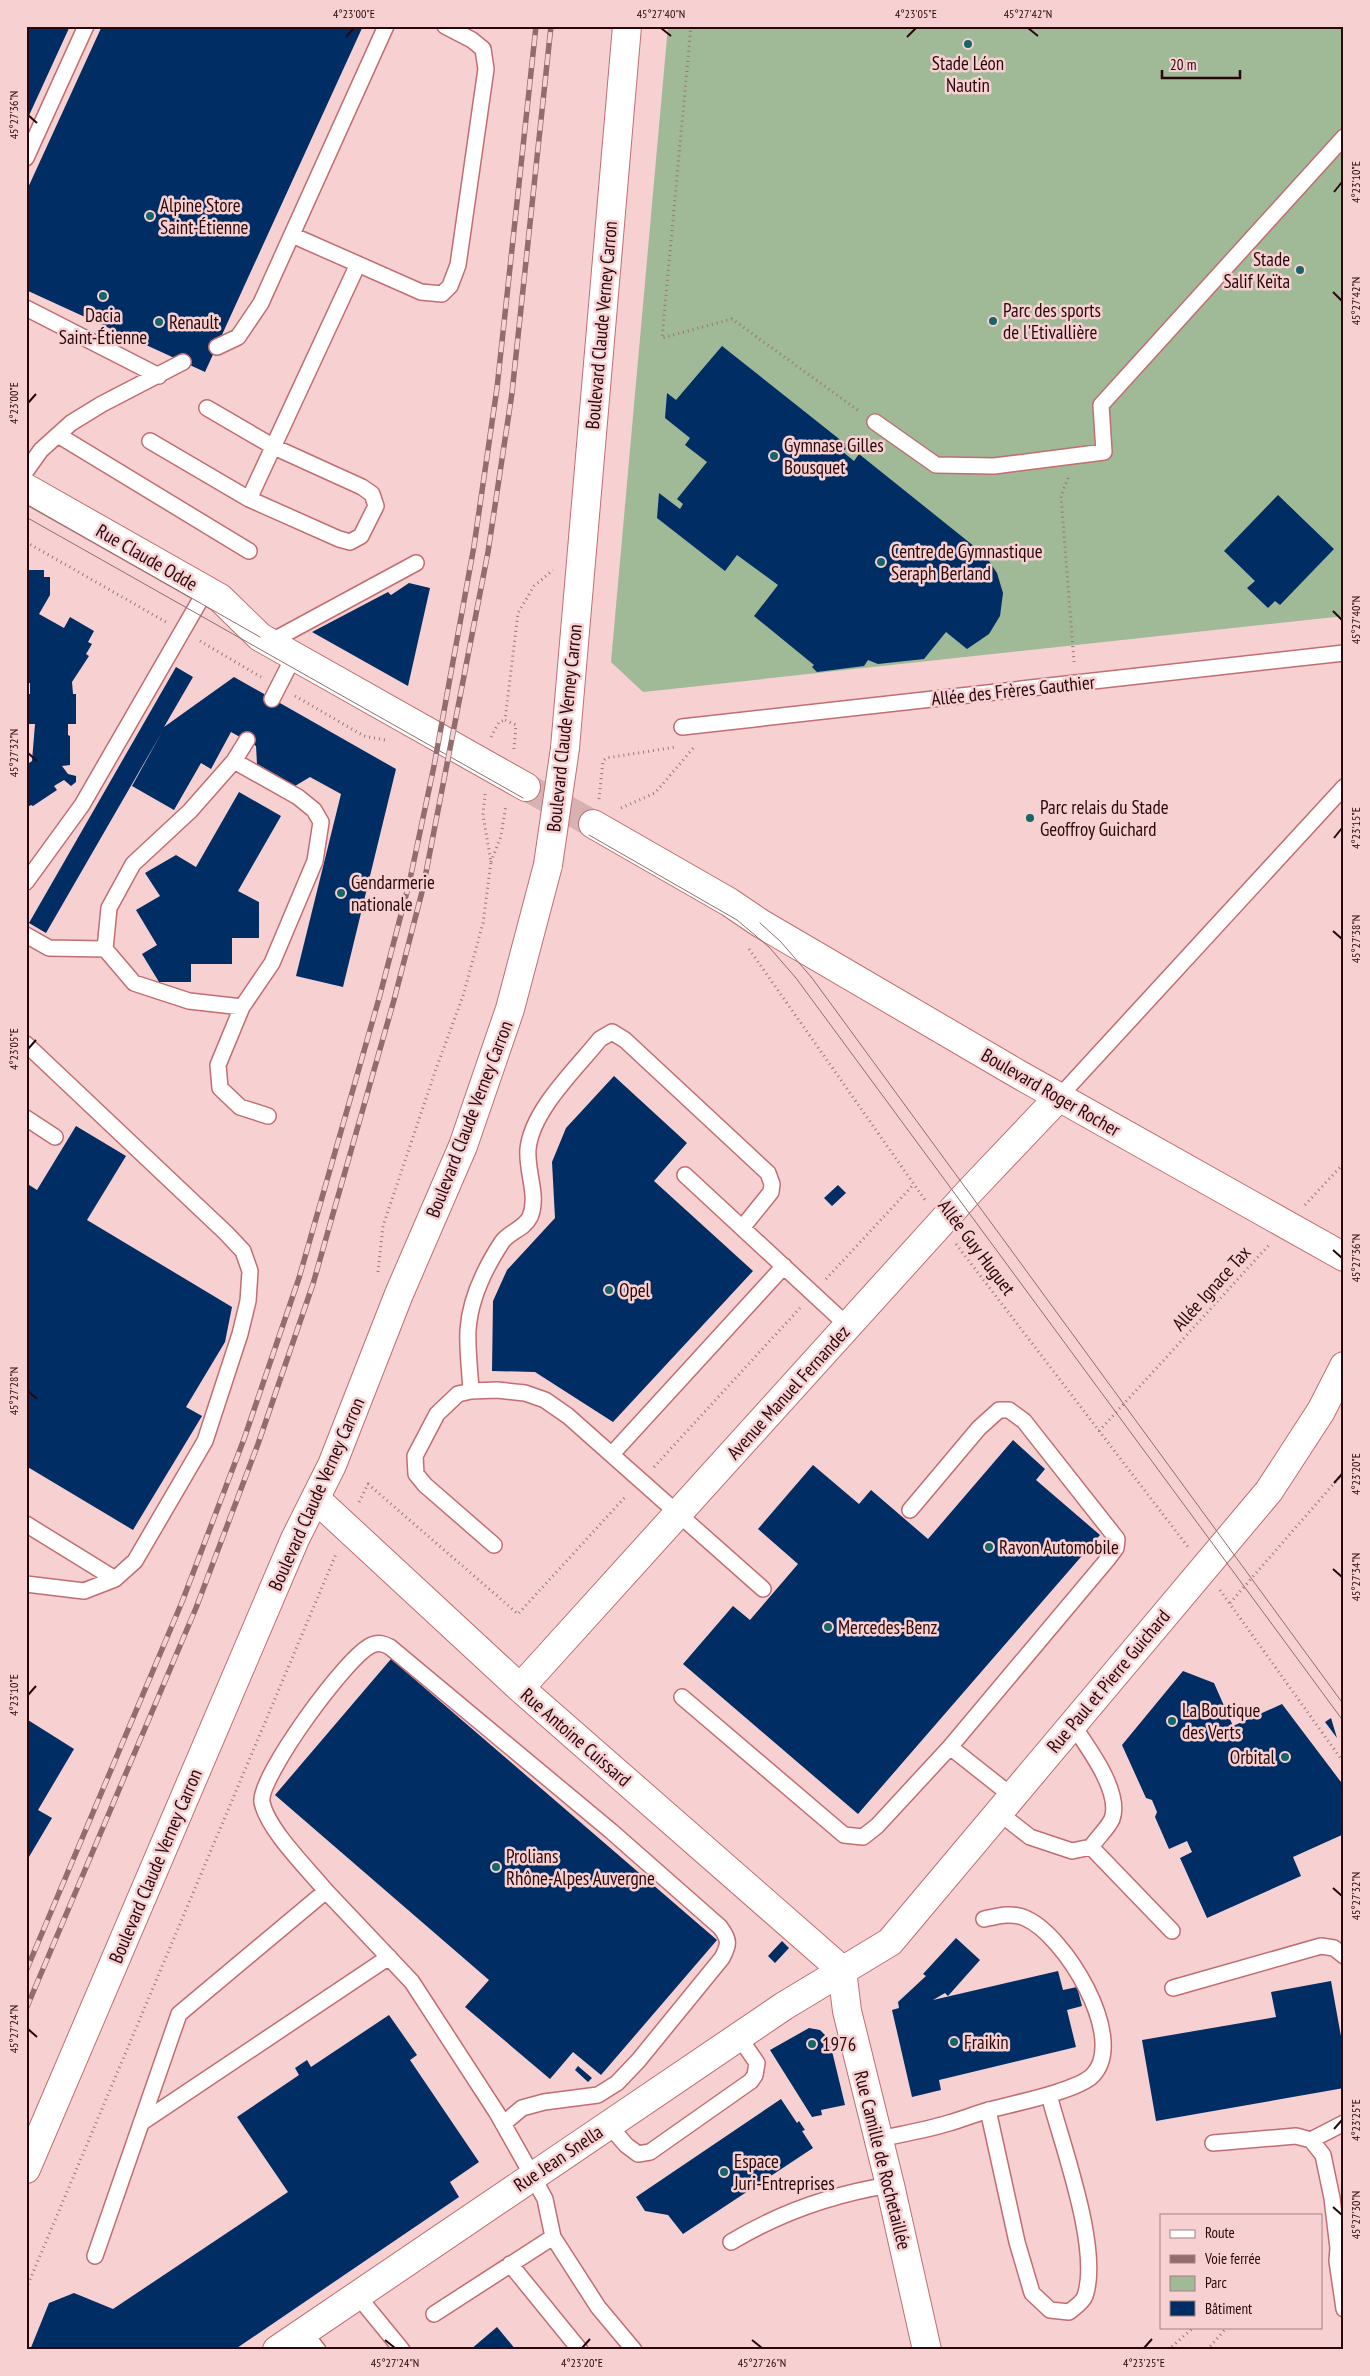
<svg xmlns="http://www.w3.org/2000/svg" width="1370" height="2376" font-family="'PT Sans Narrow',sans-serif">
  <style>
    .green { fill: #a0b997 }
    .building { fill: #012d65 }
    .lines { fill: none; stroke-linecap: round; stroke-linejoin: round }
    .street-tunnel { stroke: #d8b2b3; stroke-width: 28; stroke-dasharray: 28 14; stroke-linecap: butt }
    .lane-casing { stroke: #c26d71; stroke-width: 18 }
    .street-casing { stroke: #c26d71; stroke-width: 30 }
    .secondary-casing { stroke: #c26d71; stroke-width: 30 }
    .path { stroke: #9a7679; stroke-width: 3; stroke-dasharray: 1 4; stroke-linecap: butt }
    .lane { stroke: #fff; stroke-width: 15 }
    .street { stroke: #fff; stroke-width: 28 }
    .secondary { stroke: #fff; stroke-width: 28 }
    .tram { stroke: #916d70; stroke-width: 1 }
    .rail-casing { stroke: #916d70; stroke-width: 5.5 }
    .rail { stroke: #f7d0d1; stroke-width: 4; stroke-dasharray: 11; stroke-linecap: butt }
    .secondary-bridge-casing { stroke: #c26d71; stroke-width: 30; stroke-linecap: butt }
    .secondary-bridge { stroke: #fff; stroke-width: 28 }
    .ticks { fill: none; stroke: #28080c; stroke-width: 2 }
    .poi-dot { fill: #166567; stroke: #f7d0d1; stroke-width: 2 }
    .labels { text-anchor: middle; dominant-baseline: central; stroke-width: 5; stroke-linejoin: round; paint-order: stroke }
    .poi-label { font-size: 19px; fill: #28080c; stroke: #f7d0d1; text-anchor: start }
    .street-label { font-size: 19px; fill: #28080c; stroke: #f7d0d1 }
    .neatline { fill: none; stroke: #28080c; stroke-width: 2 }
    .ticks-label { font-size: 12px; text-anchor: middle; fill: #28080c }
  </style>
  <rect width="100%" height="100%" fill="#f7d0d1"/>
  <path class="green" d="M 668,26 L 1344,26 L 1344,616 L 643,692 L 611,662 Z"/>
  <path class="building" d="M 26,26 L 70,26 L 26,122 Z
    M 102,26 L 363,26 L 205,372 L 26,290 L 26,192 Z
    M 722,346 L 848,446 L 843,452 L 854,461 L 859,454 L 985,555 L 997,573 L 1003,593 L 1000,616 L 989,634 L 967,649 L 946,632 L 924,659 L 878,664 L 868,660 L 864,666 L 817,672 L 812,667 L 814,665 L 754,616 L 778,585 L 737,555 L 725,571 L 657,518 L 659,493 L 680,509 L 683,504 L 677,499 L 707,462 L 685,445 L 690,438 L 665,418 L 667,393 L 676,400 Z
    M 1278,495 L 1334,549 L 1280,605 L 1275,601 L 1268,608 L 1247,588 L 1255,581 L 1224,551 Z
    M 26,570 L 44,570 L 44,577 L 50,577 L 50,595 L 39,614 L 64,628 L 70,617 L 94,631 L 88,642 L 92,644 L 86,654 L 89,656 L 72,682 L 73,694 L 76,694 L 76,724 L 68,724 L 68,735 L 70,736 L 70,765 L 62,766 L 68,774 L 76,776 L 76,782 L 71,786 L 64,780 L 54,786 L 57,790 L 33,806 L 31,805 L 26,808 L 26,765 L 32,761 L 35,724 L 26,724 L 26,694 L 30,694 L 30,683 L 26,683 Z
    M 409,583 L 430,588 L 408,686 L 312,632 L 388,592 L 391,595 Z
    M 176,667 L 193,677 L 164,727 L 234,677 L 396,769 L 343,987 L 296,976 L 341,794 L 310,777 L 295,786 L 257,764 L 256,746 L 231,732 L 211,769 L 201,763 L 174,810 L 132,786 L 162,732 L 46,933 L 29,923 Z
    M 239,792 L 281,816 L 238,891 L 259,902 L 259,938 L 232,938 L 232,964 L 191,964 L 191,982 L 159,982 L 142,954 L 157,945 L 136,910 L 160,896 L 145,873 L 176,855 L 196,867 Z
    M 614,1076 L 687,1143 L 654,1181 L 753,1271 L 613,1422 L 535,1372 L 492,1371 L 493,1301 L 507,1270 L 555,1218 L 552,1162 L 566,1128 Z
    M 76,1126 L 126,1156 L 87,1220 L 232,1307 L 225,1342 L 186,1407 L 202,1416 L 133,1530 L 26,1466 L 26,1183 L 37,1190 Z
    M 838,1185 L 846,1193 L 832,1206 L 824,1198 Z
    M 1013,1440 L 1045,1469 L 1036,1480 L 1100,1535 L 858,1814 L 683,1664 L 733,1606 L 750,1620 L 798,1564 L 758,1529 L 813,1465 L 859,1504 L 871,1490 L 928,1539 Z
    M 391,1659 L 717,1940 L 601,2075 L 573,2052 L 550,2079 L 465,2007 L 489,1980 L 275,1795 Z
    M 1183,1671 L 1214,1683 L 1233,1726 L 1282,1704 L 1344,1786 L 1344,1834 L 1293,1857 L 1301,1876 L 1207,1918 L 1180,1858 L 1192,1852 L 1187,1841 L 1169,1849 L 1155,1817 L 1157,1812 L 1152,1800 L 1146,1798 L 1122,1745 Z
    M 1331,1718 L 1337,1738 L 1325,1722 Z
    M 28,1720 L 74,1749 L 38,1810 L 52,1818 L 26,1862 Z
    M 956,1938 L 980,1960 L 948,1996 L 945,1993 L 933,2000 L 1058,1971 L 1063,1990 L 1077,1987 L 1082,2006 L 1067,2010 L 1076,2047 L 939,2080 L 941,2090 L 912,2097 L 892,2010 L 899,2008 L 898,2002 L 926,1976 L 923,1974 Z
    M 782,1941 L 789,1948 L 775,1963 L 768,1956 Z
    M 1331,1981 L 1344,2053 L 1344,2088 L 1156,2121 L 1142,2040 L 1276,2017 L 1271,1992 Z
    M 389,2015 L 417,2055 L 410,2060 L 479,2162 L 450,2182 L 459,2197 L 234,2350 L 30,2350 L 49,2303 L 74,2293 L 113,2309 L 288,2192 L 237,2117 L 299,2075 L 295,2068 L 307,2060 L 311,2067 Z
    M 809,2028 L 820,2030 L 825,2035 L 832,2051 L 845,2105 L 821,2110 L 822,2115 L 812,2117 L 770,2050 Z
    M 578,2066 L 592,2078 L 588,2082 L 575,2070 Z
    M 781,2099 L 797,2123 L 799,2121 L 805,2130 L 802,2131 L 813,2148 L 683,2234 L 668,2215 L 645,2211 L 636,2197 Z
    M 497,2327 L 516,2350 L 470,2350 Z"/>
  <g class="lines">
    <path class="street-tunnel" d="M 526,787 L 593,824"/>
    <defs>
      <path id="lane" d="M 26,158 L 86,26
        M 292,235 L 421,292 L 442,294 L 450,286 L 458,265 L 486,69 L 483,49 L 472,40 L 445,26
        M 26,308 L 159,376
        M 217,347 L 238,337 L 261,303 L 386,26
        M 875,422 L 936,465 L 994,466 L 1104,452 L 1101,405 L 1344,137
        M 58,435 L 249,551
        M 150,441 L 249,499 L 339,539 L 350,542 L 361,536 L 376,506 L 372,494 L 362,487 L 274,447 L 207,408
        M 26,471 L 41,450 L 71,423 L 102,404 L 183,362
        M 249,499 L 358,264
        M 270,642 L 416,563
        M 272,699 L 294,656
        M 682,727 L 1344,653
        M 234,761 L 298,797 L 314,810 L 321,822 L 315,861 L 272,963 L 242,1007 L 218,1065 L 220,1088 L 240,1107 L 268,1116
        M 26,882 L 82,805 L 206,590
        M 26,935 L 49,948 L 105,949 L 134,983 L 189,1001 L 242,1007
        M 105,949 L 109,908 L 133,864 L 190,811 L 234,761 L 247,740
        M 26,1044 L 226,1233 L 243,1251 L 250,1271 L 248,1301 L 240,1334 L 205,1441 L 135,1561 L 115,1579 L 84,1591 L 26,1584
        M 1059,1097 L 1344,787
        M 26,1118 L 55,1137
        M 685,1175 L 848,1326
        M 471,1391 C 470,1371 467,1350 468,1330 C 470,1299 485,1268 502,1242 C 509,1232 524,1229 530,1217 C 539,1196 526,1171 528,1149 C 532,1110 576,1069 600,1039 L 612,1032 L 625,1040 L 768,1173 L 772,1184 L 771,1192 L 742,1228
        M 612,1454 L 784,1266
        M 910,1510 L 979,1428 L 999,1410 L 1009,1410 L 1024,1421 L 1117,1539 L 1116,1548 L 1107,1560 L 950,1747 L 1012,1796
        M 26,1524 L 115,1579
        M 494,1545 L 425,1485 L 416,1474 L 415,1456 L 437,1414 L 458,1394 L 471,1391 L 497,1390 L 525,1393 L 545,1400 L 568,1416 L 763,1589
        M 682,1697 L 844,1835 L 863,1837 L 877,1826 L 950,1747
        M 998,1812 L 1030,1837 L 1072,1851 L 1091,1847 C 1097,1838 1108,1828 1112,1819 C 1122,1792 1087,1746 1072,1724
        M 1091,1847 L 1172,1931
        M 326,1891 C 308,1869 267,1829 262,1802 C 258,1778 348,1654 372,1645 C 379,1642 384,1644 390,1647 L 611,1831 L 720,1927 C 730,1940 729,1945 722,1958 L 638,2061 L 617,2083 L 598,2095 L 544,2102 L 522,2108 L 503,2124
        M 1173,1988 L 1321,1946 L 1334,1948 L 1344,1956
        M 988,2110 L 1017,2242 L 1032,2293 L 1050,2310 L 1069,2312 C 1074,2308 1083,2302 1085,2296 C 1101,2249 1062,2145 1049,2095
        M 141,2123 L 389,1957
        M 608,2124 L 626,2145 L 638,2154 L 650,2152 L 751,2081 L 755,2075 L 757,2063 L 739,2037
        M 879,2139 C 902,2134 926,2130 949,2123 C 963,2119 975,2114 989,2110 C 1011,2104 1078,2091 1093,2075 C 1128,2038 1064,1934 1025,1918 C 1011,1912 998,1916 984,1919
        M 1311,2140 L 1344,2123
        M 1213,2143 L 1296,2136 L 1311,2140 L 1323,2155 L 1332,2198 L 1338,2248 L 1337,2261 L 1344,2309
        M 731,2242 C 781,2212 833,2194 890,2185
        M 95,2256 L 179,2014 L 326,1891 L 412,1982 L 497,2113 L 532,2175 L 545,2199 L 553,2237 L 598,2307 L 634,2350
        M 510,2264 L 580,2350
        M 357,2295 L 402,2350
        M 434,2314 L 553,2237
        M 304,2332 L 318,2350"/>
      <path id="street" d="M 26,488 L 220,598 L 260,637 L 526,787
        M 593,824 L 729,902 L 760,923 L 1018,1074 L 1344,1257
        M 316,1499 L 520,1688 L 842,1970
        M 520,1688 L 968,1193 L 1059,1097
        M 842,1970 L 847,2011 L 890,2185 L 927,2350
        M 277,2350 L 784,2006 L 890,1942 L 1269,1491 L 1321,1411 L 1344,1366"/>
      <path id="secondary" d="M 565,748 L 627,26
        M 26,2169 L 295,1539 L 332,1465 L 399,1294 L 463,1146 L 510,1009 L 548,865"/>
    </defs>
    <use href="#lane" class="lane-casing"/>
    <use href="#street" class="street-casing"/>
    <use href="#secondary" class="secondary-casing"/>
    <path class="path" d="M 691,26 L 662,338 L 732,319 L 859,411
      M 1068,478 L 1061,496 L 1074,662
      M 26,542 L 166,622
      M 200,641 L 261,677
      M 295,696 L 364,736 L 385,740
      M 491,737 L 499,722 L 505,720
      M 514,749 L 516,725 L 505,720 L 518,613 L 534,586 L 553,570
      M 599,799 L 603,761 L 606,758 L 676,747
      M 621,808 L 655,793 L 695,746
      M 491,862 L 501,836 L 506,805
      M 749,949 L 925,1200
      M 1305,1205 L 1344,1163
      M 956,1244 L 1188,1547
      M 378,1272 L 383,1226 L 436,1069 L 463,996 L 483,923 L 491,862 L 483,815 L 485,794
      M 826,1279 L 914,1184
      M 1099,1431 L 1269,1245
      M 654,1467 L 800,1308
      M 359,1502 L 368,1484 L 518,1614 L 627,1495
      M 1220,1590 L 1344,1763
      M 1230,1603 L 1344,1472
      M 26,2289 L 336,1554
      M 1168,2350 L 1194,2327
      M 1207,2350 L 1227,2327"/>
    <use href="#lane" class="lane"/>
    <use href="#street" class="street"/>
    <use href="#secondary" class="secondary"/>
    <path class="tram" d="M 26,504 L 260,637
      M 26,517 L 523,798
      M 589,835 L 737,920 L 769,947 L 796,978 L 1344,1722
      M 760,923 L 781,942 L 812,978 L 1344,1705"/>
    <defs>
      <path id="rail" d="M 26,1971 L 182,1602 L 244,1439 L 299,1278 L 380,995 L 409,884 L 434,766 L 474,546 L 497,388 L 536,26
        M 26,2009 L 196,1608 L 258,1444 L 313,1284 L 394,1000 L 423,888 L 488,552 L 512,393 L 551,26"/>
    </defs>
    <use href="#rail" class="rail-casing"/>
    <use href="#rail" class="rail"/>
    <defs>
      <path id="secondary-bridge" d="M 548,865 L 565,748"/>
    </defs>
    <use href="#secondary-bridge" class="secondary-bridge-casing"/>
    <use href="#secondary-bridge" class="secondary-bridge"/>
  </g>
  <path class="ticks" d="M 661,28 L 671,36M 1028,28 L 1038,36M 346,37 L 354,28M 907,37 L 916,28M 28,115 L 37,123M 1334,192 L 1342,182M 1333,292 L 1342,301M 28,403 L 36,394M 1333,611 L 1342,620M 28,753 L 37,761M 1334,838 L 1342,828M 1333,931 L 1342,939M 28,1049 L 36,1040M 1333,1250 L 1342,1258M 28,1391 L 37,1399M 1334,1483 L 1342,1474M 1333,1569 L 1342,1577M 28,1695 L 36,1686M 1333,1888 L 1342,1896M 28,2029 L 37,2037M 1334,2129 L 1342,2120M 1333,2207 L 1342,2215M 385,2340 L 395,2348M 752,2340 L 762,2348M 582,2348 L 590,2339M 1144,2348 L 1152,2339"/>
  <g class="poi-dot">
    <circle cx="968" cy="44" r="5"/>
    <circle cx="150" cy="216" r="5"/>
    <circle cx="1300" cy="270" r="5"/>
    <circle cx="103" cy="296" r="5"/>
    <circle cx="993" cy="321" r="5"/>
    <circle cx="159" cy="322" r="5"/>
    <circle cx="774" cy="456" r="5"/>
    <circle cx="881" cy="562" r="5"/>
    <circle cx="1030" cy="818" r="5"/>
    <circle cx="341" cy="893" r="5"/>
    <circle cx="609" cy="1290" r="5"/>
    <circle cx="989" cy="1547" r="5"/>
    <circle cx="828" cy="1627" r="5"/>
    <circle cx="1172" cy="1721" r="5"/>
    <circle cx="1285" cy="1757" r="5"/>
    <circle cx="496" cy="1867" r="5"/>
    <circle cx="954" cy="2042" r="5"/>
    <circle cx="812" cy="2044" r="5"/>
    <circle cx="724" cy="2172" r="5"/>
  </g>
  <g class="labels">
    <g class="poi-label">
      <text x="968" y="63" text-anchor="middle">Stade Léon<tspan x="968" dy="22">Nautin</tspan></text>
      <text x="160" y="205">Alpine Store<tspan x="160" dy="22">Saint-Étienne</tspan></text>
      <text x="1290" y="259" text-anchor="end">Stade<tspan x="1290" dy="22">Salif Keïta</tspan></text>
      <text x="1003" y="310">Parc des sports<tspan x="1003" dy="22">de l'Etivallière</tspan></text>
      <text x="103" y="315" text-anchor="middle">Dacia<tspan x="103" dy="22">Saint-Étienne</tspan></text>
      <text x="169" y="322">Renault</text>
      <text x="784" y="445">Gymnase Gilles<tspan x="784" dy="22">Bousquet</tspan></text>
      <text x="891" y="551">Centre de Gymnastique<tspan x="891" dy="22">Seraph Berland</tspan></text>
      <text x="1040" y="807">Parc relais du Stade<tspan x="1040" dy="22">Geoffroy Guichard</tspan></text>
      <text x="351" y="882">Gendarmerie<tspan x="351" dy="22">nationale</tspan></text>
      <text x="619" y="1290">Opel</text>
      <text x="999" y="1547">Ravon Automobile</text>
      <text x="838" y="1627">Mercedes-Benz</text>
      <text x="1182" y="1710">La Boutique<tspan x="1182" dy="22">des Verts</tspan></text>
      <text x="1275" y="1757" text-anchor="end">Orbital</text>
      <text x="506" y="1856">Prolians<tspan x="506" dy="22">Rhône-Alpes Auvergne</tspan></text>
      <text x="964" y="2042">Fraikin</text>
      <text x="822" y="2044">1976</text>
      <text x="734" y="2161">Espace<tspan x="734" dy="22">Juri-Entreprises</tspan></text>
    </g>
    <g class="street-label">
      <text transform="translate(601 325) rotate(-85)">Boulevard Claude Verney Carron</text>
      <text transform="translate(147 557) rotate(30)">Rue Claude Odde</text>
      <text transform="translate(1013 690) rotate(-6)">Allée des Frères Gauthier</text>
      <text transform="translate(564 728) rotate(-84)">Boulevard Claude Verney Carron</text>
      <text transform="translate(1051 1092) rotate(30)">Boulevard Roger Rocher</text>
      <text transform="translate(469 1119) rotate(-69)">Boulevard Claude Verney Carron</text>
      <text transform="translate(977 1247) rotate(53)">Allée Guy Huguet</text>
      <text transform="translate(1211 1288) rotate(-48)">Allée Ignace Tax</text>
      <text transform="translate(788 1392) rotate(-48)">Avenue Manuel Fernandez</text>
      <text transform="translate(316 1494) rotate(-66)">Boulevard Claude Verney Carron</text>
      <text transform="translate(1108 1681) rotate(-50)">Rue Paul et Pierre Guichard</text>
      <text transform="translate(576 1737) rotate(41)">Rue Antoine Cuissard</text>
      <text transform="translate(155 1866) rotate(-67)">Boulevard Claude Verney Carron</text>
      <text transform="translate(558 2158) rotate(-34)">Rue Jean Snella</text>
      <text transform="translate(883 2160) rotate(76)">Rue Camille de Rochetaillée</text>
    </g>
  </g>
  <rect width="1370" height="2376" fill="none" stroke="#f7d0d1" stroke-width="55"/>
  <rect x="1160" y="2214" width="162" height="115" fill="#f7d0d1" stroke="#a48082"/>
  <rect x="1170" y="2230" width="25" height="8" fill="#ffffff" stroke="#a48082"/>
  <text x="1205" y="2238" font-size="15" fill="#28080c">Route</text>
  <rect x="1170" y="2255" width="25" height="8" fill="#916d70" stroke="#a48082"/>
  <text x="1205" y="2264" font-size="15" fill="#28080c">Voie ferrée</text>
  <rect x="1170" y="2276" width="25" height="15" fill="#a0b997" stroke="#a48082"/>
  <text x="1205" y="2288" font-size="15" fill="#28080c">Parc</text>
  <rect x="1170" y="2301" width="25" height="15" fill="#012d65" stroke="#a48082"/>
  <text x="1205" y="2314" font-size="15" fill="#28080c">Bâtiment</text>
  <path d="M1162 70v8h78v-8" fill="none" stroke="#28080c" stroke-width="2.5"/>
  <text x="1170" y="70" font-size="15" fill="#28080c" stroke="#f7d0d1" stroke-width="4" paint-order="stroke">20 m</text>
  <rect x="28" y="28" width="1314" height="2320" class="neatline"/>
  <g class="ticks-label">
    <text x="354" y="18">4°23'00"E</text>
    <text x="661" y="18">45°27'40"N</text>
    <text x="916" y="18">4°23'05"E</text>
    <text x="1028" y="18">45°27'42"N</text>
    <text transform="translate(14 115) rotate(-90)" y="4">45°27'36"N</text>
    <text transform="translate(1356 182) rotate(-90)" y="4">4°23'10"E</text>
    <text transform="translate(1356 301) rotate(-90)" y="4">45°27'42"N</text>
    <text transform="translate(14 403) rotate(-90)" y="4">4°23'00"E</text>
    <text transform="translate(1356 620) rotate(-90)" y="4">45°27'40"N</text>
    <text transform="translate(14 753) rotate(-90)" y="4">45°27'32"N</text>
    <text transform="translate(1356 828) rotate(-90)" y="4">4°23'15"E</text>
    <text transform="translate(1356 939) rotate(-90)" y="4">45°27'38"N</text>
    <text transform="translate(14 1049) rotate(-90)" y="4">4°23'05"E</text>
    <text transform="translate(1356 1258) rotate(-90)" y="4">45°27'36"N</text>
    <text transform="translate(14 1391) rotate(-90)" y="4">45°27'28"N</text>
    <text transform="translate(1356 1474) rotate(-90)" y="4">4°23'20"E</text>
    <text transform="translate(1356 1577) rotate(-90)" y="4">45°27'34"N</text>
    <text transform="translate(14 1695) rotate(-90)" y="4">4°23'10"E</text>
    <text transform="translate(1356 1896) rotate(-90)" y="4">45°27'32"N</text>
    <text transform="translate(14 2029) rotate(-90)" y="4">45°27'24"N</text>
    <text transform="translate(1356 2120) rotate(-90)" y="4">4°23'25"E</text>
    <text transform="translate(1356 2215) rotate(-90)" y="4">45°27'30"N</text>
    <text x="395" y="2367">45°27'24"N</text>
    <text x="582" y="2367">4°23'20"E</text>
    <text x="762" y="2367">45°27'26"N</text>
    <text x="1144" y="2367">4°23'25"E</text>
  </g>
</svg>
